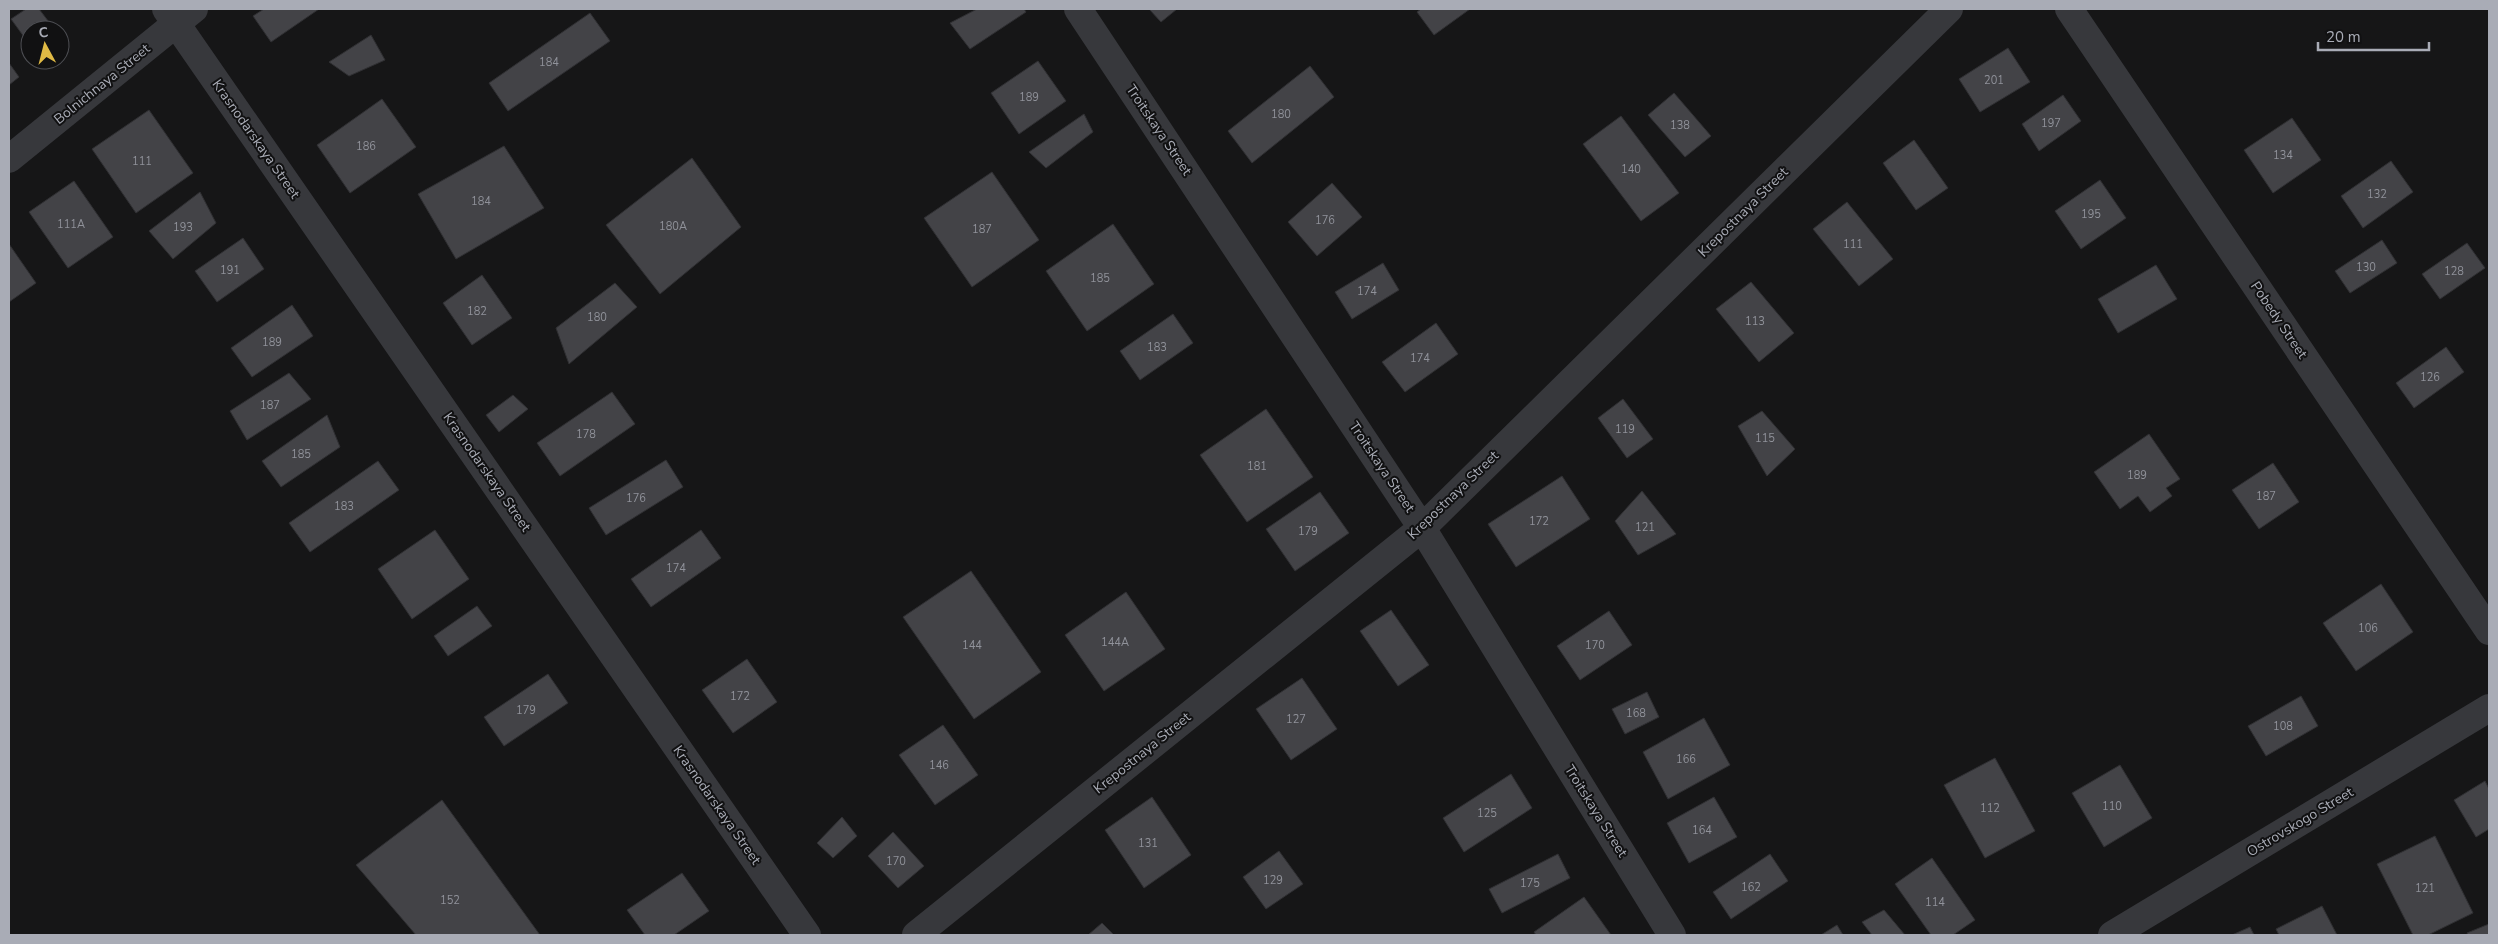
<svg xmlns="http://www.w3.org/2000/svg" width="2498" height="944" font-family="'Nunito Sans',sans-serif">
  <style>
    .building { fill: #434347; stroke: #303033 }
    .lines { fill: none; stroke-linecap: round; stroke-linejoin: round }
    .minor { stroke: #37383c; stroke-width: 28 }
    .tertiary { stroke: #37383c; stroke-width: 28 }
    .labels { text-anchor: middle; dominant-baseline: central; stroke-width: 4; stroke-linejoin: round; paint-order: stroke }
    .number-label { font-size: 11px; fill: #90929a }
    .street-label { font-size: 14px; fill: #a9acb6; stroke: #111112 }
  </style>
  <rect width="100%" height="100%" fill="#161617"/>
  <path class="building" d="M 26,9 L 39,9 L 55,30 L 30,30 L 30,45 L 11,19 Z
    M 264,9 L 319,9 L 271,42 L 253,16 Z
    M 977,9 L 1024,9 L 1026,12 L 970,49 L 950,23 Z
    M 1149,9 L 1177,9 L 1161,22 Z
    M 1421,9 L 1470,9 L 1434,35 L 1417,12 Z
    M 590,13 L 610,41 L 508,111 L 489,83 Z
    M 371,35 L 385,60 L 349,76 L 329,62 Z
    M 60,36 L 67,46 L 60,50 Z
    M 2008,48 L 2030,82 L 1980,112 L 1959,79 Z
    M 1038,61 L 1066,101 L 1019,134 L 991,93 Z
    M 9,63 L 19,77 L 9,85 Z
    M 1310,66 L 1334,97 L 1252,163 L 1228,131 Z
    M 1674,93 L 1711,136 L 1685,157 L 1648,115 Z
    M 2063,95 L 2081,121 L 2039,151 L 2022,124 Z
    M 382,99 L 416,147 L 350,193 L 317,145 Z
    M 149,110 L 193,173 L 136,213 L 92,149 Z
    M 1084,114 L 1093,132 L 1046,168 L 1029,152 Z
    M 1621,116 L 1679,193 L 1641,221 L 1583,144 Z
    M 2292,118 L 2321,160 L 2273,193 L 2244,150 Z
    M 1914,140 L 1948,188 L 1916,210 L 1883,163 Z
    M 504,146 L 544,208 L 456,259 L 418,194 Z
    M 692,158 L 741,227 L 660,294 L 606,225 Z
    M 2391,161 L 2413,192 L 2363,228 L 2341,196 Z
    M 992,172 L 1039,240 L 972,287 L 924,218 Z
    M 2100,180 L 2126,218 L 2081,249 L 2055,211 Z
    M 74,181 L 113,237 L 68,268 L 29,212 Z
    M 1332,183 L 1362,217 L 1317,256 L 1288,222 Z
    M 200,192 L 216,223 L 173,259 L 149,231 Z
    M 1847,202 L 1893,259 L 1859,286 L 1813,229 Z
    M 1113,224 L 1154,284 L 1087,331 L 1046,271 Z
    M 243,238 L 264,269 L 217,302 L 195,271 Z
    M 2382,240 L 2397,263 L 2350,293 L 2335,271 Z
    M 2467,243 L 2485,268 L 2440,299 L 2422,274 Z
    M 9,244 L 36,283 L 9,302 Z
    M 1383,263 L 1399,290 L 1352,319 L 1335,292 Z
    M 2156,265 L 2177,299 L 2118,333 L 2098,299 Z
    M 482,275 L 512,318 L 472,345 L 443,303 Z
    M 1751,282 L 1794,333 L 1759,362 L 1716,309 Z
    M 615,283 L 637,307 L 569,364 L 556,328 Z
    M 292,305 L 313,336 L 252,377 L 231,348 Z
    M 1173,314 L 1193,343 L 1140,380 L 1120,351 Z
    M 1436,323 L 1458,354 L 1405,392 L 1382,362 Z
    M 2446,347 L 2464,372 L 2414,408 L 2396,383 Z
    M 289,373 L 311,399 L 247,440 L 230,411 Z
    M 612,392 L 635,424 L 560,476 L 537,443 Z
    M 513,395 L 528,409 L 499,432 L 486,415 Z
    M 1623,399 L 1653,439 L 1627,458 L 1598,418 Z
    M 1266,409 L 1313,477 L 1247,522 L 1200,455 Z
    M 1762,411 L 1795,449 L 1767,476 L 1738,426 Z
    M 327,415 L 340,447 L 281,487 L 262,461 Z
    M 2149,434 L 2180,479 L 2166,488 L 2172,496 L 2150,512 L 2138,496 L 2120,509 L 2094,472 Z
    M 666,460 L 683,487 L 606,535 L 589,508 Z
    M 378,461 L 399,490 L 310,552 L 289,523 Z
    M 2273,463 L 2299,502 L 2259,529 L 2232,490 Z
    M 1562,476 L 1590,519 L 1516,567 L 1488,524 Z
    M 1642,491 L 1676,534 L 1638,555 L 1615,521 Z
    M 1320,492 L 1349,533 L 1295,571 L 1266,529 Z
    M 435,530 L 469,579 L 412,619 L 378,569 Z
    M 701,530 L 721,558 L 651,607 L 631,579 Z
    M 971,571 L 1041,672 L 974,719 L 903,617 Z
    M 2381,584 L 2413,632 L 2356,671 L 2323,623 Z
    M 1126,592 L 1165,649 L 1104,691 L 1065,635 Z
    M 477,606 L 492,626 L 448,656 L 434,636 Z
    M 1391,610 L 1429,665 L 1398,686 L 1360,631 Z
    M 1609,611 L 1632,645 L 1580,680 L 1557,646 Z
    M 747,659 L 777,702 L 733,733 L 702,690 Z
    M 548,674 L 568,703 L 504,746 L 484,717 Z
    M 1302,678 L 1337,729 L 1291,760 L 1256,709 Z
    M 1647,692 L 1659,717 L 1625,734 L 1612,709 Z
    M 2301,696 L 2318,726 L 2266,756 L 2248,726 Z
    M 1704,718 L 1730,765 L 1668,799 L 1643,752 Z
    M 943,725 L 978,775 L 935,805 L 899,755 Z
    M 1995,758 L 2035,831 L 1985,858 L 1944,785 Z
    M 2120,765 L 2152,818 L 2104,847 L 2072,793 Z
    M 1511,774 L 1532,808 L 1464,852 L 1443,818 Z
    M 2485,781 L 2489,789 L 2489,829 L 2476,837 L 2454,800 Z
    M 1152,797 L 1191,855 L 1144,888 L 1105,830 Z
    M 1714,797 L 1737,837 L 1689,863 L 1667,823 Z
    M 442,800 L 540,935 L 416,935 L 356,865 Z
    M 842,817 L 857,836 L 833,858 L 817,843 Z
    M 893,832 L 924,866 L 898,888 L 868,856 Z
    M 2435,836 L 2473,913 L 2428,935 L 2413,935 L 2377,864 Z
    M 1279,851 L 1303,884 L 1266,909 L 1243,877 Z
    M 1558,854 L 1570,878 L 1502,913 L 1489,889 Z
    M 1770,854 L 1788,881 L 1731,919 L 1713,892 Z
    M 1932,858 L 1975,920 L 1953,935 L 1931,935 L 1895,884 Z
    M 682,873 L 709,911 L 674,935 L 645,935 L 627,910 Z
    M 1584,897 L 1611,935 L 1536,935 L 1534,932 Z
    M 2322,906 L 2337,935 L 2279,935 L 2276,929 Z
    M 1884,910 L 1905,935 L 1872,935 L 1862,922 Z
    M 1102,923 L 1114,935 L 1088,935 Z
    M 2489,924 L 2489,935 L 2468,935 L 2467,933 Z
    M 1837,925 L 1843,935 L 1821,935 Z
    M 2250,927 L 2254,935 L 2232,935 Z"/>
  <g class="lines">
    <path class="minor" d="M 166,9 L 807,935
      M 1078,9 L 1422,528 L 1672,935
      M 9,159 L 194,9
      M 916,935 L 1422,528 L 1949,9"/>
    <path class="tertiary" d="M 2069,9 L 2489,631
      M 2112,935 L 2489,708"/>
  </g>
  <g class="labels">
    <g class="number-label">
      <text x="549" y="62">184</text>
      <text x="1994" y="80">201</text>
      <text x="1029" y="97">189</text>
      <text x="1281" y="114">180</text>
      <text x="2051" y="123">197</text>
      <text x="1680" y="125">138</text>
      <text x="366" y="146">186</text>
      <text x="2283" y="155">134</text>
      <text x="142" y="161">111</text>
      <text x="1631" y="169">140</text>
      <text x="2377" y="194">132</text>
      <text x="481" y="201">184</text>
      <text x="2091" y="214">195</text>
      <text x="1325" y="220">176</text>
      <text x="71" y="224">111А</text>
      <text x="673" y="226">180А</text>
      <text x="183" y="227">193</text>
      <text x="982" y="229">187</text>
      <text x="1853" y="244">111</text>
      <text x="2366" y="267">130</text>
      <text x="230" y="270">191</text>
      <text x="2454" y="271">128</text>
      <text x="1100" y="278">185</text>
      <text x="1367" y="291">174</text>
      <text x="477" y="311">182</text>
      <text x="597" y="317">180</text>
      <text x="1755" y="321">113</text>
      <text x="272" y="342">189</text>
      <text x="1157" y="347">183</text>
      <text x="1420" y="358">174</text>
      <text x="2430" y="377">126</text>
      <text x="270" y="405">187</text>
      <text x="1625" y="429">119</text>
      <text x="586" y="434">178</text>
      <text x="1765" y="438">115</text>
      <text x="301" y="454">185</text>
      <text x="1257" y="466">181</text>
      <text x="2137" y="475">189</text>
      <text x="2266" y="496">187</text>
      <text x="636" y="498">176</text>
      <text x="344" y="506">183</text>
      <text x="1539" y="521">172</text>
      <text x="1645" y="527">121</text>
      <text x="1308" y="531">179</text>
      <text x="676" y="568">174</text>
      <text x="2368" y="628">106</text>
      <text x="1115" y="642">144А</text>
      <text x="972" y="645">144</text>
      <text x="1595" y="645">170</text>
      <text x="740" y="696">172</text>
      <text x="526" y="710">179</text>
      <text x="1636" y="713">168</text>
      <text x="1296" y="719">127</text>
      <text x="2283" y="726">108</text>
      <text x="1686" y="759">166</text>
      <text x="939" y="765">146</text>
      <text x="2112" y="806">110</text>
      <text x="1990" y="808">112</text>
      <text x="1487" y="813">125</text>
      <text x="1702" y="830">164</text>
      <text x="1148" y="843">131</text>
      <text x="896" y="861">170</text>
      <text x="1273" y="880">129</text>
      <text x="1530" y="883">175</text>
      <text x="1751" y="887">162</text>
      <text x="2425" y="888">121</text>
      <text x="450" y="900">152</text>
      <text x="1935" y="902">114</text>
    </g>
    <g class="street-label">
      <text transform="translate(102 84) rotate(-39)">Bolnichnaya Street</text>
      <text transform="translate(1159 130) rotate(56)">Troitskaya Street</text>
      <text transform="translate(256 139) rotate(55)">Krasnodarskaya Street</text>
      <text transform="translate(1743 212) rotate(-45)">Krepostnaya Street</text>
      <text transform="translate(2279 320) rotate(56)">Pobedy Street</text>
      <text transform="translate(1382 467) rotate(56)">Troitskaya Street</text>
      <text transform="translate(487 472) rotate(55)">Krasnodarskaya Street</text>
      <text transform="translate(1453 495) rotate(-44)">Krepostnaya Street</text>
      <text transform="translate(1142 753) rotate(-39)">Krepostnaya Street</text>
      <text transform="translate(717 805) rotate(55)">Krasnodarskaya Street</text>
      <text transform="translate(1596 811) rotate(58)">Troitskaya Street</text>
      <text transform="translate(2300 822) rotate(-31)">Ostrovskogo Street</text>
    </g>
  </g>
  <rect width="2498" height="944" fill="none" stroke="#a9acb6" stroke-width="20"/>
  <g transform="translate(45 45) rotate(353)"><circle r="24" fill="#111112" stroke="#4e4f54"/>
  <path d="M0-4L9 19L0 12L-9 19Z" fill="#e0ba45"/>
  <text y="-8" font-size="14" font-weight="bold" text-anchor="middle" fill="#a9acb6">С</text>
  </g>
  <path d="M2318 42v8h111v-8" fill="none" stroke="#a9acb6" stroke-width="2.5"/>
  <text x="2326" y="42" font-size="15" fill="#a9acb6" stroke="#111112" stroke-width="4" paint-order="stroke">20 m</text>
</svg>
